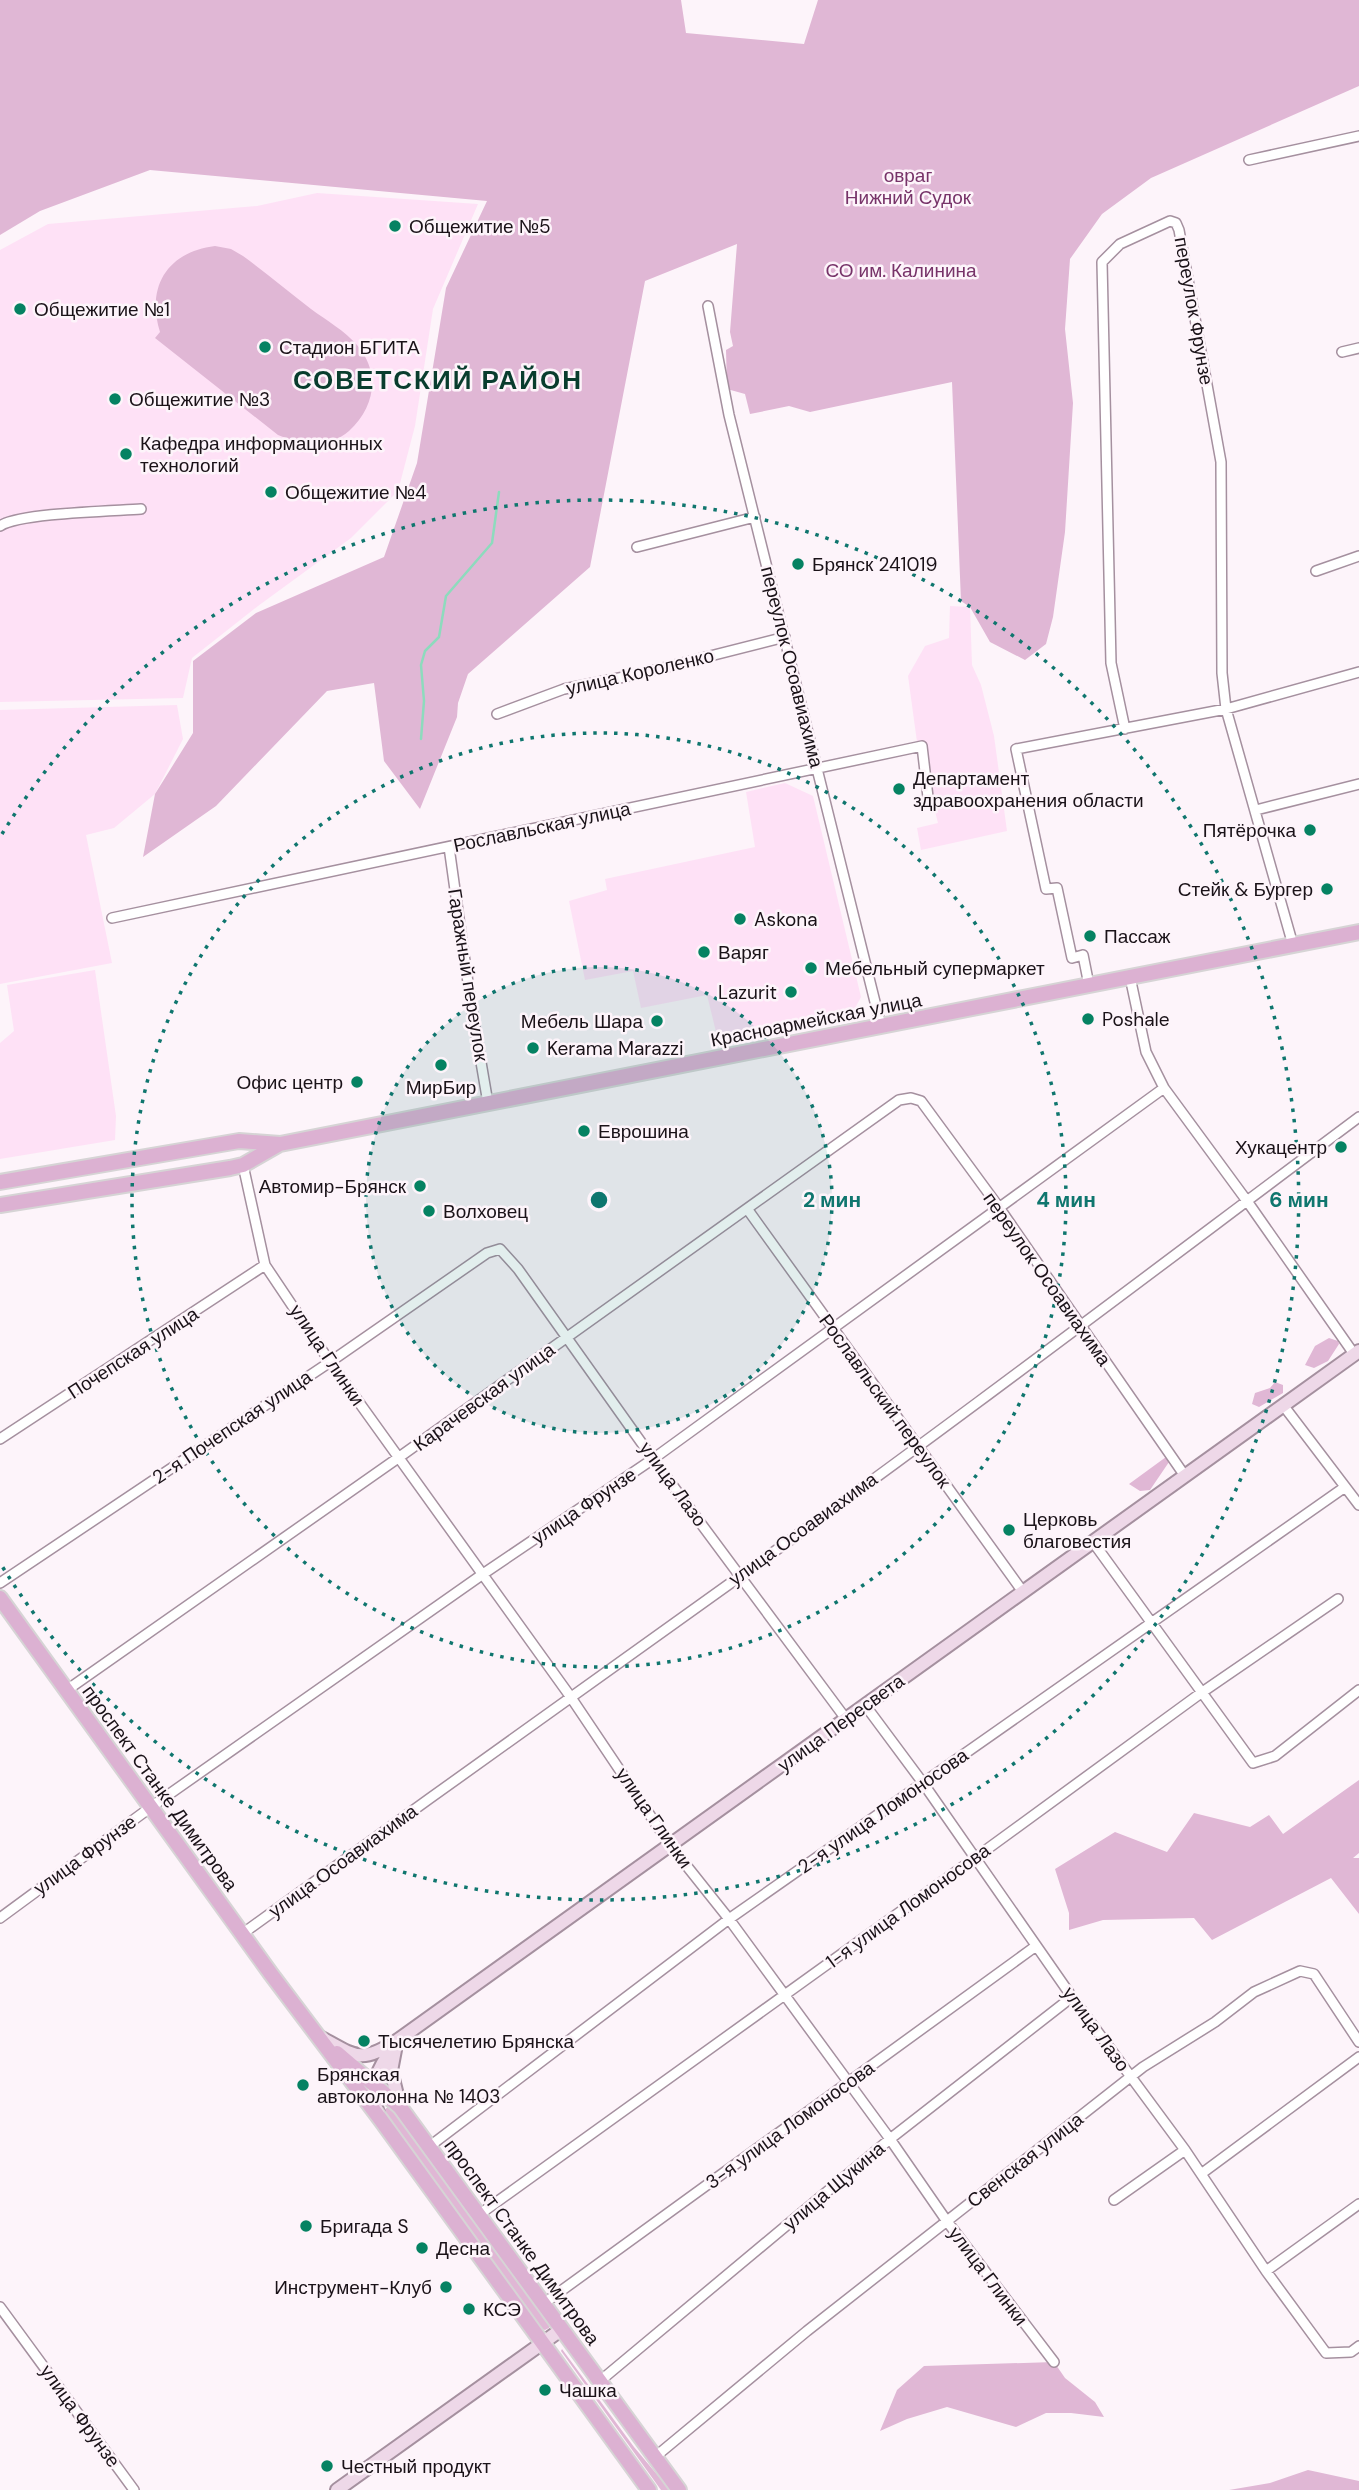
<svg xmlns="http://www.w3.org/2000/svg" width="1359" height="2490" font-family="'DM Sans',sans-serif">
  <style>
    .built { fill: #fee1f6 }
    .green { fill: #e0b7d5 }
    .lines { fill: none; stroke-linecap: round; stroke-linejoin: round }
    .stream { stroke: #8ddbbd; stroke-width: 2.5 }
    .street-casing { stroke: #a5909f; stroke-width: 12 }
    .secondary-casing { stroke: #a5909f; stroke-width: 16 }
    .primary-casing { stroke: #d6d4d5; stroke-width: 18 }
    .street { stroke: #fff; stroke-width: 9 }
    .secondary { stroke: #eed8e8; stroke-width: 12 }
    .primary { stroke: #dcb1d2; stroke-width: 14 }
    .ring { fill: none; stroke: #0f766e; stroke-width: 3.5; stroke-dasharray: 3.5 7 }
    .poi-dot { fill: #058262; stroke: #fdf4fa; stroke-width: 2.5 }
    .labels { text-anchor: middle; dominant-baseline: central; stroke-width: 5; stroke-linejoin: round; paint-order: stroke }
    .park-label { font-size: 19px; fill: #773369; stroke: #fdf4fa }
    .poi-label { font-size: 19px; fill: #1a1218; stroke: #fdf4fa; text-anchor: start }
    .street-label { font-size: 19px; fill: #1a1218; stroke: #fdf4fa }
    .district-label { font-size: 26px; font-weight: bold; letter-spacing: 2px; fill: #093d2e; stroke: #fdf4fa }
    .centre { fill: #0f766e; stroke: #fdf4fa; stroke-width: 3.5 }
    .ring-label { font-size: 21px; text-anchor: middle; font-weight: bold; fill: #0f766e; stroke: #fdf4fa; stroke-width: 5; stroke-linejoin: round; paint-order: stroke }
  </style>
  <rect width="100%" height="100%" fill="#fdf4fa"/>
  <path class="built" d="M 317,193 L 478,204 L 433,309 L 415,426 L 398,491 L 351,538 L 258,606 L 192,658 L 183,698 L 0,702 L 0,250 L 48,224 L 257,206 Z
    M 950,606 L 970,607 L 972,665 L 981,685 L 994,736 L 1007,831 L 921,850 L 917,828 L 938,823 L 917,742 L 908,676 L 925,646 L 949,638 Z
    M 177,705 L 183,739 L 155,794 L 114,828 L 86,835 L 112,963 L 0,984 L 0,710 Z
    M 785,783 L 813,796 L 861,997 L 854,1010 L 717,1036 L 707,995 L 641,1008 L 633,971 L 585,980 L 569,901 L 607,890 L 605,879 L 755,847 L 746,792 Z
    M 95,970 L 116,1116 L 115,1140 L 0,1159 L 0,1043 L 14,1031 L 7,985 Z"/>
  <path class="green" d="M 0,0 L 681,0 L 686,33 L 804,44 L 818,0 L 1359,0 L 1359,86 L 1151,178 L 1102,214 L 1070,259 L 1065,329 L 1073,403 L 1065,532 L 1053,617 L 1046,644 L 1025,660 L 990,642 L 970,607 L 961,601 L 952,382 L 810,412 L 789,406 L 750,414 L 745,394 L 727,389 L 726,350 L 733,346 L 730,332 L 737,244 L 645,281 L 590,567 L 468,674 L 458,703 L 457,717 L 420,809 L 384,761 L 374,683 L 327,691 L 216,806 L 143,857 L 155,794 L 193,733 L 193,661 L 256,613 L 384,557 L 417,463 L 446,288 L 487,201 L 150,170 L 40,211 L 0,235 Z
    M 215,246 L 231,249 L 243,256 C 266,273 288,291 311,309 C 326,320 345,331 357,345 C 381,373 375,407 349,431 C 329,449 301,444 278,435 L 155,338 L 160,332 C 146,287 167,252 215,246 Z
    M 1329,1338 L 1338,1341 L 1339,1344 L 1328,1361 L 1314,1368 L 1305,1365 L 1315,1346 Z
    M 1275,1382 L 1283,1385 L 1283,1393 L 1259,1407 L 1252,1404 L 1255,1393 L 1270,1388 Z
    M 1166,1457 L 1169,1462 L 1150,1490 L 1140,1491 L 1129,1484 Z
    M 1359,1780 L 1359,1853 L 1353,1858 L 1359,1858 L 1359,1914 L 1331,1878 L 1212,1940 L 1194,1918 L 1103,1920 L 1069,1930 L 1069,1913 L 1055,1869 L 1115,1832 L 1167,1852 L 1194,1813 L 1250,1827 L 1269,1815 L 1283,1834 Z
    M 388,2107 L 392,2108 L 549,2324 L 549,2328 L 545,2330 L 542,2329 L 384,2114 L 384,2110 Z
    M 562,2349 L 634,2447 L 670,2490 L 661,2490 L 561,2351 Z
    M 1054,2362 L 1065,2378 L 1095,2402 L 1104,2417 L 1071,2413 L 1046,2413 L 1016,2427 L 947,2407 L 907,2419 L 880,2431 L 897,2390 L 924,2366 Z
    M 1308,2470 L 1359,2481 L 1359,2490 L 1229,2490 L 1270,2483 Z"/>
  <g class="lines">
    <path class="stream" d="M 421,739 L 424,701 L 421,665 L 425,651 L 439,637 L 446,596 L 492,543 L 499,492"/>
    <defs>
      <path id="street" d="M 1249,160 L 1359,136
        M 708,306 L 729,415 L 881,1026
        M 1342,352 L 1359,348
        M 0,526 C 19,513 113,511 141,509
        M 637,547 L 755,517
        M 1316,571 L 1359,556
        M 497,714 L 564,689 L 639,674 L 785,637
        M 1125,729 L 1111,663 L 1102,262 L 1120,244 L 1170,221 L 1176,223 L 1179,230 L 1221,462 L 1222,673 L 1226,709 L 1293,945
        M 1256,810 L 1359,784
        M 449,847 L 471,1004 L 488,1103
        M 112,918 L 922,746 L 928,797
        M 1130,977 L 1146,1052 L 1164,1088 L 1247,1201 L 1354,1354
        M 1089,985 L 1083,955 L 1072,958 L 1057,888 L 1046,889 L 1016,749 L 1226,709 L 1359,672
        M 243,1165 L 265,1265 L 330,1362 L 570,1696 L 670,1845 L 729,1919 L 890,2139 L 946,2220 L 1054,2362
        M 748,1210 L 1023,1592
        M 1283,1405 L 1359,1505
        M 0,1439 L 265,1265
        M 1093,1542 L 1253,1763 L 1275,1756 L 1359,1690
        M 0,1583 L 330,1362 L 487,1253 L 500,1249 L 518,1269 L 653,1459 L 846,1719
        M 67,1690 L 398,1458 L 899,1100 L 911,1098 L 921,1101 L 998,1206 L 1185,1476
        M 865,1705 L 923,1783 L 1072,1997 L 1185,2150 L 1266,2271 L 1326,2353 L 1351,2352 L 1359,2346
        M 0,1918 L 151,1807 L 483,1574 L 653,1459 L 1164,1088
        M 242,1934 C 407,1814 573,1696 739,1577 C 948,1427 1153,1271 1359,1117
        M 430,2146 L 729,1919 L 1345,1487
        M 1201,2174 L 1359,2057
        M 1114,2200 L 1185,2150
        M 480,2214 L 975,1858 L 1201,1693 L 1338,1599
        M 1266,2271 L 1359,2204
        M 543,2304 L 1036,1946
        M 0,2307 L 134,2490
        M 600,2381 L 890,2139 L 1072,1997
        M 655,2457 L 807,2331 L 1143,2067 L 1215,2022 L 1254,1992 L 1300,1971 L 1314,1974 L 1359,2042"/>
      <path id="secondary" d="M 318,2036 C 355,2056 360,2065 398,2040 L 1359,1351
        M 395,2050 L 391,2071 L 400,2107
        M 378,2113 C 367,2087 379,2067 394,2046
        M 337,2490 L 562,2329"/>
      <path id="primary" d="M 0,1182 L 239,1141 L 280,1144 L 1359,932
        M 0,1205 L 230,1168 L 243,1165 L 278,1145
        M 0,1598 L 271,1974 L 381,2120 L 649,2490
        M 337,2053 L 400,2107 L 679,2490"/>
    </defs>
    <use href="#street" class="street-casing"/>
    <use href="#secondary" class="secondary-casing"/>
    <use href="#primary" class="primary-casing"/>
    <use href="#street" class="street"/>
    <use href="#secondary" class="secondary"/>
    <use href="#primary" class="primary"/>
  </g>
  <circle cx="599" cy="1200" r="233" fill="#0f766e" fill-opacity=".12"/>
  <g class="ring">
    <circle cx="599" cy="1200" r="233"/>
    <circle cx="599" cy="1200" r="467"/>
    <path d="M2 834A700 700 0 1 1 2 1566"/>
  </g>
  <g class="poi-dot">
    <circle cx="395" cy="226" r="7"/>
    <circle cx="20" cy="309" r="7"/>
    <circle cx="265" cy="347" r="7"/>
    <circle cx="115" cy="399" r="7"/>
    <circle cx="126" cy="454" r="7"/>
    <circle cx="271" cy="492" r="7"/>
    <circle cx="798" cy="564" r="7"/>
    <circle cx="899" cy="789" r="7"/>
    <circle cx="1310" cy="830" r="7"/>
    <circle cx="1327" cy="889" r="7"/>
    <circle cx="740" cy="919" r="7"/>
    <circle cx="1090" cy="936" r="7"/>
    <circle cx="704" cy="952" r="7"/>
    <circle cx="811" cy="968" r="7"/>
    <circle cx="791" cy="992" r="7"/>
    <circle cx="1088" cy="1019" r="7"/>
    <circle cx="657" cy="1021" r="7"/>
    <circle cx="533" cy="1048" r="7"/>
    <circle cx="441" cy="1065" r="7"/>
    <circle cx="357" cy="1082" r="7"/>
    <circle cx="584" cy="1131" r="7"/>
    <circle cx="1341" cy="1147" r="7"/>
    <circle cx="420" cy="1186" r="7"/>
    <circle cx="429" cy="1211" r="7"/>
    <circle cx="1009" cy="1530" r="7"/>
    <circle cx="364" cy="2041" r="7"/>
    <circle cx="303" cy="2085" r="7"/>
    <circle cx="306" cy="2226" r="7"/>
    <circle cx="422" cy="2248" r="7"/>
    <circle cx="446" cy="2287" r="7"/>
    <circle cx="469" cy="2309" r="7"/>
    <circle cx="545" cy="2390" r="7"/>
    <circle cx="327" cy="2466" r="7"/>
  </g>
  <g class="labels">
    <g class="park-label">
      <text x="908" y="175">овраг<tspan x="908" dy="22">Нижний Судок</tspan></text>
      <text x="901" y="270">СО им. Калинина</text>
    </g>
    <g class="poi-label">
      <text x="409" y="226">Общежитие №5</text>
      <text x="34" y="309">Общежитие №1</text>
      <text x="279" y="347">Стадион БГИТА</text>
      <text x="129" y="399">Общежитие №3</text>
      <text x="140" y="443">Кафедра информационных<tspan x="140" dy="22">технологий</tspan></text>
      <text x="285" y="492">Общежитие №4</text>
      <text x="812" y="564">Брянск 241019</text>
      <text x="913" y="778">Департамент<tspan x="913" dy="22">здравоохранения области</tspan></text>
      <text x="1296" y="830" text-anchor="end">Пятёрочка</text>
      <text x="1313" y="889" text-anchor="end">Стейк &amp; Бургер</text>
      <text x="754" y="919">Askona</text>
      <text x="1104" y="936">Пассаж</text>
      <text x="718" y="952">Варяг</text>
      <text x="825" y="968">Мебельный супермаркет</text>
      <text x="777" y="992" text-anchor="end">Lazurit</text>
      <text x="1102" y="1019">Poshale</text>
      <text x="643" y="1021" text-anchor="end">Мебель Шара</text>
      <text x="547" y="1048">Kerama Marazzi</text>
      <text x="343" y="1082" text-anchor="end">Офис центр</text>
      <text x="441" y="1087" text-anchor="middle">МирБир</text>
      <text x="598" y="1131">Еврошина</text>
      <text x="1327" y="1147" text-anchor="end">Хукацентр</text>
      <text x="406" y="1186" text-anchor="end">Автомир-Брянск</text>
      <text x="443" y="1211">Волховец</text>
      <text x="1023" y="1519">Церковь<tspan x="1023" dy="22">благовестия</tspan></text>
      <text x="378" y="2041">Тысячелетию Брянска</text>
      <text x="317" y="2074">Брянская<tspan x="317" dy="22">автоколонна № 1403</tspan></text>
      <text x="320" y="2226">Бригада S</text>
      <text x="436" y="2248">Десна</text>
      <text x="432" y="2287" text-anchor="end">Инструмент-Клуб</text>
      <text x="483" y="2309">КСЭ</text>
      <text x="559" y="2390">Чашка</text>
      <text x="341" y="2466">Честный продукт</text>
    </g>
    <g class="street-label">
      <text transform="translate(1194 311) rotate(80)">переулок Фрунзе</text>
      <text transform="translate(792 667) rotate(76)">переулок Осоавиахима</text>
      <text transform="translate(640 672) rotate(-13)">улица Короленко</text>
      <text transform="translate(542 827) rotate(-12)">Рославльская улица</text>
      <text transform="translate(468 975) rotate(81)">Гаражный переулок</text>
      <text transform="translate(816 1020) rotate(-11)">Красноармейская улица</text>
      <text transform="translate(1047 1279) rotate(55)">переулок Осоавиахима</text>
      <text transform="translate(133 1353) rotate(-33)">Почепская улица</text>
      <text transform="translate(327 1355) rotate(56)">улица Глинки</text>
      <text transform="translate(484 1397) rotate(-36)">Карачевская улица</text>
      <text transform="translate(885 1401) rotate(54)">Рославльский переулок</text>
      <text transform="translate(232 1427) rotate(-34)">2-я Почепская улица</text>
      <text transform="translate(673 1484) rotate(54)">улица Лазо</text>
      <text transform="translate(584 1506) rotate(-34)">улица Фрунзе</text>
      <text transform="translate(803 1529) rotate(-36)">улица Осоавиахима</text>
      <text transform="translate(841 1723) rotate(-36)">улица Пересвета</text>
      <text transform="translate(160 1788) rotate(54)">проспект Станке Димитрова</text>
      <text transform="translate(883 1811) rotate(-35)">2-я улица Ломоносова</text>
      <text transform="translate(654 1818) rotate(55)">улица Глинки</text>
      <text transform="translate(85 1855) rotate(-36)">улица Фрунзе</text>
      <text transform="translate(343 1861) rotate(-36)">улица Осоавиахима</text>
      <text transform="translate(908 1906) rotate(-36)">1-я улица Ломоносова</text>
      <text transform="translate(1096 2029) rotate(54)">улица Лазо</text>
      <text transform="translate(790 2125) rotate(-36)">3-я улица Ломоносова</text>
      <text transform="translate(1025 2160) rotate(-38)">Свенская улица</text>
      <text transform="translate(834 2186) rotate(-40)">улица Щукина</text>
      <text transform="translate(522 2242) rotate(54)">проспект Станке Димитрова</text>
      <text transform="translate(988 2276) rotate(53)">улица Глинки</text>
      <text transform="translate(80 2416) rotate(54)">улица Фрунзе</text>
    </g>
    <g class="district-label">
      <text x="438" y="380">СОВЕТСКИЙ РАЙОН</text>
    </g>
  </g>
  <circle cx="599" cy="1200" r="10" class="centre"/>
  <g class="ring-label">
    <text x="832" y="1207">2 мин</text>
    <text x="1066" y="1207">4 мин</text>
    <text x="1299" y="1207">6 мин</text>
  </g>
</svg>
